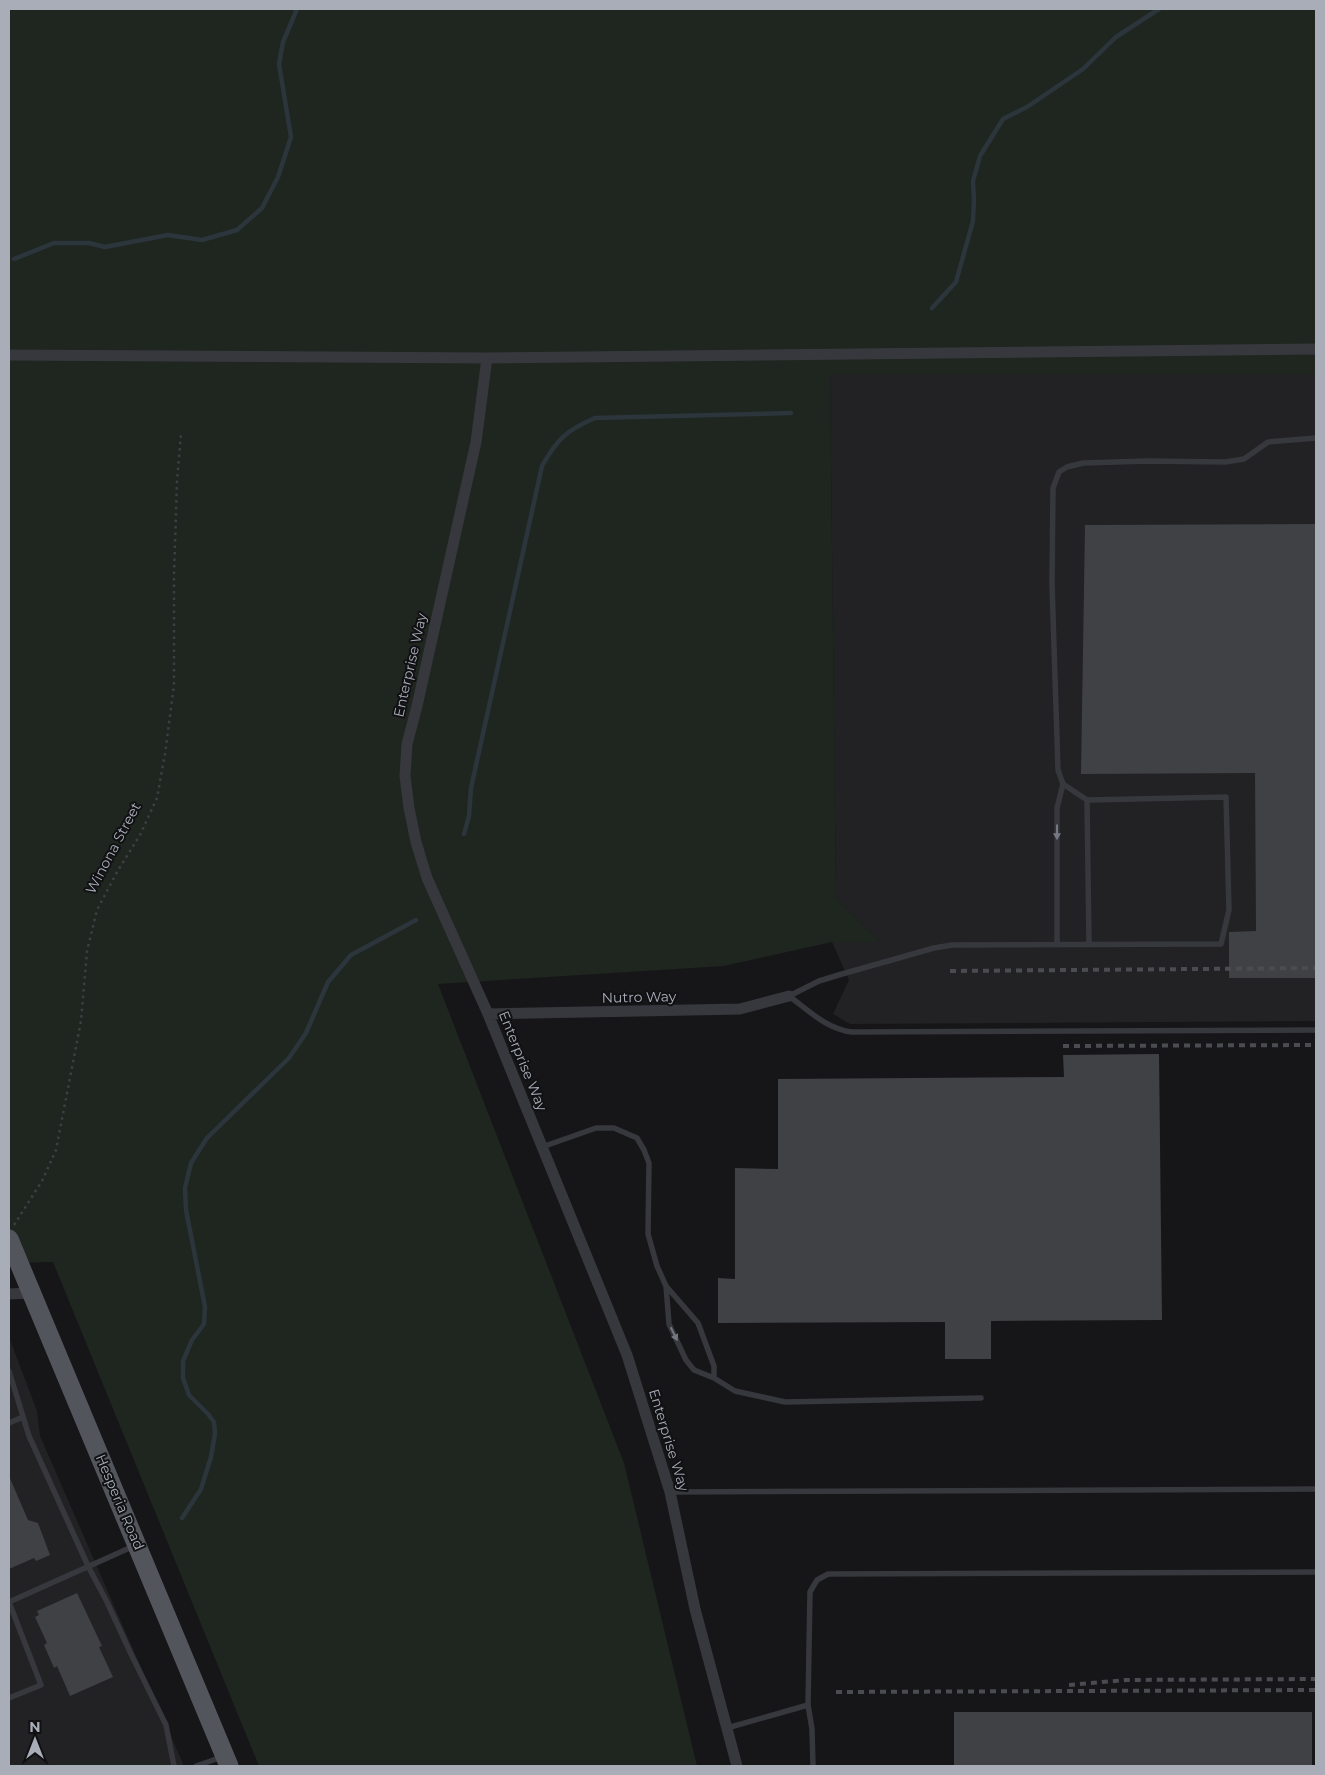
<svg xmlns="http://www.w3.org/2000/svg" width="1325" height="1775" font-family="Montserrat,sans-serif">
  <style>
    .built { fill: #222225 }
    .green { fill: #1e261f }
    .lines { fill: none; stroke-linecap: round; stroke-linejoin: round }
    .stream { stroke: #2c353c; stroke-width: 4.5 }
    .building { fill: #404145 }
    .path { stroke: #3d3f44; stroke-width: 2.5; stroke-dasharray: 2.5 4; stroke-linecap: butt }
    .service { stroke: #37383d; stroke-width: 5.5 }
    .minor { stroke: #37383d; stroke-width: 11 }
    .primary { stroke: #53555c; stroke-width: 19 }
    .rail { stroke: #4a4c52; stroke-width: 4; stroke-dasharray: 6 5; stroke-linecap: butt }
    .oneway { fill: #757881 }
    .labels { text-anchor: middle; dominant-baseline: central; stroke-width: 4; stroke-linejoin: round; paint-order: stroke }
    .street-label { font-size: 14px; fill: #a8adb8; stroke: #111113 }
  </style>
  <rect width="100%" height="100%" fill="#161618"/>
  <path class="built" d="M 1316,369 L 1316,1021 L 850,1024 L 833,1014 L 849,980 L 832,942 L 879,941 L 836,898 L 830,373 Z
    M 9,1337 L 37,1411 L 40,1436 L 184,1766 L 9,1766 Z"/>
  <path class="green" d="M 9,9 L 1316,9 L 1316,374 L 830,374 L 836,898 L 880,942 L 832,942 L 724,966 L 438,984 L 624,1463 L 697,1766 L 259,1766 L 53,1262 L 9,1263 Z"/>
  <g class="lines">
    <path class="stream" d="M 14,259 L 54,243 L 89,243 L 105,247 L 168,235 L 202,240 L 237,230 L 262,208 L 278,177 L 291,137 L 279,64 L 283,42 L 297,9
      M 932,308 L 956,282 L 973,221 L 974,199 L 973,181 L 980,156 L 1003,119 L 1027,107 L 1083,69 L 1116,37 L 1159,9
      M 464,834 L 469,816 L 471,788 L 542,466 C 557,439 567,430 595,418 L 791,413
      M 182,1518 L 201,1489 L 211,1457 L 215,1434 L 214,1422 L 208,1414 L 189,1395 L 183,1378 L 183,1361 L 192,1340 L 204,1324 L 205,1307 L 186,1210 L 185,1188 L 191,1163 L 207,1138 L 289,1058 L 306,1033 L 328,982 L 351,955 L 416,920"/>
  </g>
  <path class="building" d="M 1316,524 L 1316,978 L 1229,978 L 1229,932 L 1256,931 L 1255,773 L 1081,774 L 1085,525 Z
    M 1159,1054 L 1162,1320 L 991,1321 L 991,1359 L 945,1359 L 945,1322 L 718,1323 L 718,1278 L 735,1279 L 735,1168 L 778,1169 L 778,1079 L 1064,1077 L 1063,1055 Z
    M 9,1476 L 28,1520 L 38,1523 L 50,1555 L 36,1561 L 34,1558 L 9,1569 Z
    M 77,1593 L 102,1646 L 99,1647 L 113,1677 L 70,1696 L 57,1666 L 54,1668 L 44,1645 L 47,1643 L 35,1617 L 39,1615 L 37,1611 Z
    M 954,1712 L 1312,1712 L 1312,1766 L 954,1766 Z"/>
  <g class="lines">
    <path class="path" d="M 14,1225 L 42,1181 L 56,1150 L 81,1021 L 87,951 L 97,910 L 117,872 L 140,835 L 157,798 L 165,754 L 174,685 L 174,575 L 177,481 L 181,434"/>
    <path class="service" d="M 1087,800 L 1063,784 L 1058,770 L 1052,584 L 1053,488 L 1059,472 L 1067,467 L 1083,463 L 1148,461 L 1225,462 L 1244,459 L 1268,442 L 1316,438
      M 1057,944 L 1057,808 L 1063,784
      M 1089,944 L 1087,800 L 1226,797 L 1229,910 L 1221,944 L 952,945 L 934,948 L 842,974 L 819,981 L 789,996 C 809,1011 827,1029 852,1032 L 1316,1030
      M 542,1147 L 596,1128 L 614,1128 L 637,1138 L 644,1150 L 649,1163 L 648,1234 L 657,1266 L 666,1286 L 698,1323 L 714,1366 L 714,1378
      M 666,1286 L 669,1324 L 686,1360 L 694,1370 L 714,1378 L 735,1391 L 785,1402 L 981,1398
      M 9,1371 L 29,1436 L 88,1566 L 107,1602 L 131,1654 L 166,1725 L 174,1766
      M 9,1423 L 23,1417
      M 670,1492 L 1316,1489
      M 9,1602 L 134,1546
      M 9,1698 L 41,1685 L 9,1602
      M 808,1705 L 810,1592 L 817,1580 L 828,1574 L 1316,1572
      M 727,1728 L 808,1705 L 812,1729 L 813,1766
      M 196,1766 L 222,1757"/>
    <path class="minor" d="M 9,355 L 487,358 L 1316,349
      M 487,358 L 476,442 L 417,706 L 407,744 L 405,776 L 409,808 L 416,842 L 427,878 L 488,1014 L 627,1355 L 670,1492 L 695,1609 L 737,1766
      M 488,1014 L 740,1009 L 789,996
      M 9,1294 L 31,1293"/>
    <path class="primary" d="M 9,1239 L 229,1766"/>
    <path class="rail" d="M 950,971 L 1316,968
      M 1063,1046 L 1316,1045
      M 1069,1685 L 1126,1680 L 1316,1679
      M 836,1692 L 1316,1690"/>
  </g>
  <defs><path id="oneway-solid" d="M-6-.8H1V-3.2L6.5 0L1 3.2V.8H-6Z" transform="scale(1.25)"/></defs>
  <g class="oneway">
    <use href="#oneway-solid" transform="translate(1057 832) rotate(90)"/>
    <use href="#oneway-solid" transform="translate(674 1334) rotate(64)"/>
  </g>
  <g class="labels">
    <g class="street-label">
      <text transform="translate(410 665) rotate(-77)">Enterprise Way</text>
      <text transform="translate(113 848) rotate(-62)">Winona Street</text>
      <text transform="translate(639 997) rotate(-1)">Nutro Way</text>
      <text transform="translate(523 1061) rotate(68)">Enterprise Way</text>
      <text transform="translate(669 1440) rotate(73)">Enterprise Way</text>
      <text transform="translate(120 1502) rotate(67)">Hesperia Road</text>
    </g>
  </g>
  <rect width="1325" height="1775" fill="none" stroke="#a8adb8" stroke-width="20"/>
  <g transform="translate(35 1740)" stroke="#111113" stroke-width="4" paint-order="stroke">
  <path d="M0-4L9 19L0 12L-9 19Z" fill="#a8adb8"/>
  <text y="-8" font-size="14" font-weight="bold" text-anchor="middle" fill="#a8adb8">N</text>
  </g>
</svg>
